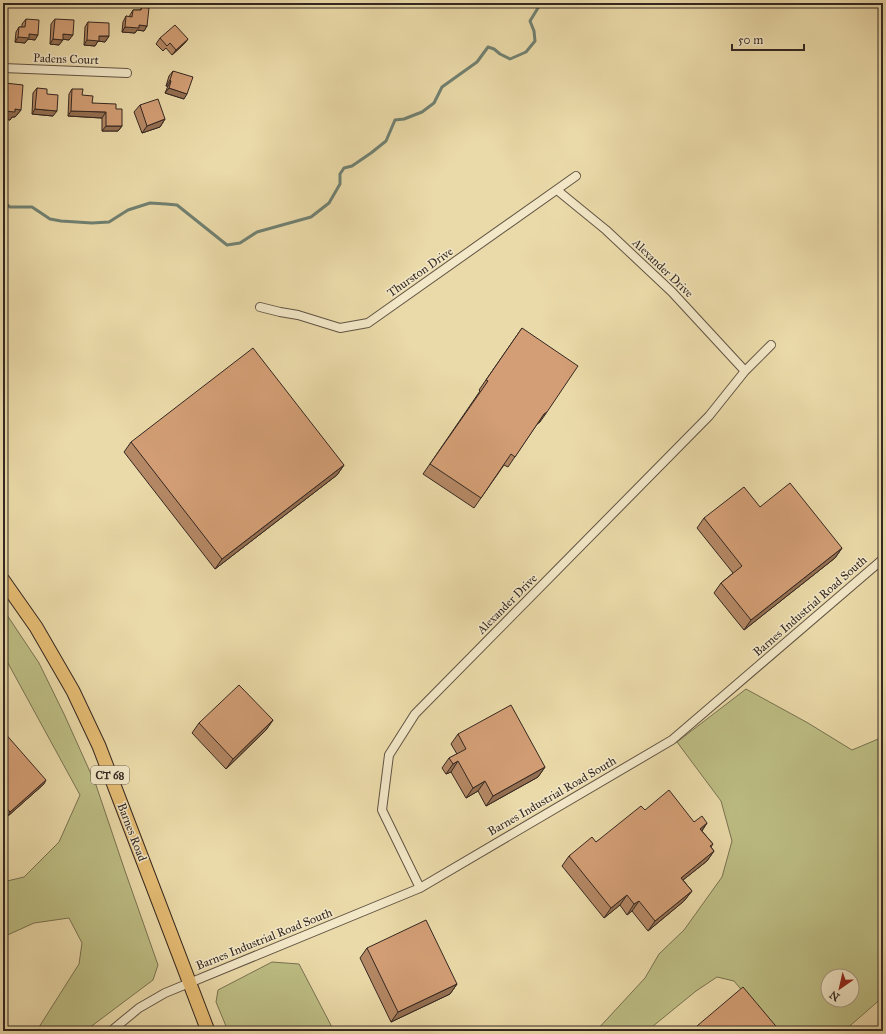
<svg xmlns="http://www.w3.org/2000/svg" width="886" height="1034" font-family="'IM FELL Great Primer',serif">
  <style>
    .green { fill: #bdbe84; stroke: #787252; fill-rule: evenodd }
    .lines { fill: none; stroke-linecap: round; stroke-linejoin: round }
    .stream { stroke: #708071; stroke-width: 3 }
    .minor-casing { stroke: #615443; stroke-width: 10 }
    .primary-casing { stroke: #332721; stroke-width: 15 }
    .minor { stroke: #f2e7c7; stroke-width: 8 }
    .primary { stroke: #e6bd74; stroke-width: 13 }
    .wall { fill: #b58865; stroke: #332721 }
    .shaded-wall { fill: #946f52; stroke: #332721 }
    .building { fill: #d39e75; stroke: #332721 }
    .labels { text-anchor: middle; dominant-baseline: central; stroke-width: 3; stroke-linejoin: round; paint-order: stroke }
    .shield { fill: #f2e7c7; stroke: #6c6153; stroke-width: 1 }
    .shield-label { font-size: 11px; font-weight: bold; fill: #332721 }
    .street-label { font-size: 12px; fill: #332721; stroke: #f2e7c7 }
  </style>
  <rect width="100%" height="100%" fill="#ebdaa9"/>
  <filter id="stains"><feTurbulence type="fractalNoise" baseFrequency=".005" numOctaves="4"/><feColorMatrix values="0 0 0 0 .2 0 0 0 0 .09 0 0 0 0 .02 0 0 0 .5 -.17"/></filter>
  <radialGradient id="worn" r=".72"><stop offset=".6" stop-color="#630" stop-opacity="0"/><stop offset="1" stop-color="#630" stop-opacity=".3"/></radialGradient>
  <path class="green" d="M 3,609 L 39,663 L 64,714 L 96,785 L 125,871 L 158,965 L 153,980 L 85,1031 L 36,1031 L 41,1024 L 79,964 L 82,943 L 69,918 L 34,923 L 3,937 L 3,882 L 24,877 L 59,842 L 80,795 L 3,654 Z
    M 746,689 L 808,723 L 852,750 L 883,737 L 883,997 L 844,1031 L 776,1031 L 734,981 L 717,977 L 696,991 L 647,1031 L 596,1031 L 645,978 L 659,954 L 684,930 L 722,877 L 732,841 L 721,801 L 677,742 ZM 828,976 L 852,976 L 852,1000 L 828,1000 Z
    M 272,962 L 299,964 L 334,1031 L 228,1031 L 216,1002 L 218,990 Z"/>
  <g class="lines">
    <path class="stream" d="M 3,202 L 10,207 L 32,207 L 50,219 L 61,221 L 92,223 L 109,222 L 128,210 L 150,203 L 166,204 L 177,205 L 227,245 L 240,243 L 257,232 L 311,217 L 329,203 L 340,184 L 340,174 L 344,168 L 352,166 L 371,153 L 386,141 L 395,120 L 404,119 L 422,112 L 434,103 L 442,87 L 477,62 L 488,47 L 494,49 L 500,54 L 510,59 L 526,52 L 535,41 L 534,31 L 530,21 L 541,3"/>
    <defs>
      <path id="minor" d="M 3,68 L 127,73
        M 557,190 L 606,230 L 672,292 L 745,371
        M 260,307 L 280,312 L 298,315 L 340,328 L 368,323 L 576,176
        M 420,888 L 382,810 L 389,755 L 415,714 L 709,416 L 745,371 L 771,345
        M 111,1031 L 139,1008 L 165,993 L 420,888 L 672,740 L 883,559"/>
      <path id="primary" d="M 3,580 L 36,627 L 73,691 L 99,746 L 122,806 L 208,1031"/>
    </defs>
    <use href="#minor" class="minor-casing"/>
    <use href="#primary" class="primary-casing"/>
    <use href="#minor" class="minor"/>
    <use href="#primary" class="primary"/>
  </g>
  <path class="wall" d="M 142,7 L 147,26 L 144,31 L 137,30 L 135,33 L 122,32 L 123,22 L 126,16 L 129,17 L 130,15 L 133,10 L 140,10 Z
    M 26,19 L 35,40 L 28,39 L 25,43 L 15,42 L 16,32 L 19,27 L 22,27 L 22,24 Z
    M 55,19 L 69,40 L 63,39 L 59,45 L 50,44 L 51,24 Z
    M 88,22 L 109,36 L 105,42 L 98,41 L 95,46 L 84,45 L 85,27 Z
    M 160,38 L 188,39 L 184,44 L 172,55 L 166,48 L 163,51 L 156,44 Z
    M 173,71 L 184,99 L 165,93 L 168,86 L 166,86 L 169,76 Z
    M 5,83 L 21,110 L 15,117 L 12,117 L 10,120 L 3,119 L 3,86 Z
    M 37,88 L 47,94 L 53,116 L 32,114 L 33,93 Z
    M 72,89 L 92,103 L 116,109 L 122,126 L 118,131 L 102,131 L 102,118 L 68,116 L 69,94 Z
    M 140,105 L 165,119 L 160,127 L 142,133 L 134,112 Z
    M 522,328 L 540,422 L 537,424 L 508,467 L 504,465 L 474,508 L 423,474 L 480,391 L 479,390 Z
    M 131,442 L 344,465 L 337,475 L 215,569 L 124,452 Z
    M 760,507 L 842,548 L 835,558 L 744,630 L 714,593 L 721,583 L 733,573 L 697,528 L 704,518 Z
    M 273,720 L 266,730 L 226,769 L 192,733 L 199,723 Z
    M 3,731 L 44,784 L 8,816 L 3,811 Z
    M 458,734 L 545,767 L 538,777 L 486,806 L 478,791 L 466,798 L 451,772 L 446,774 L 442,768 L 449,758 L 457,754 L 451,744 Z
    M 645,810 L 694,822 L 707,823 L 702,831 L 713,844 L 711,847 L 714,851 L 707,861 L 683,880 L 692,891 L 684,901 L 648,931 L 632,911 L 627,915 L 620,905 L 604,918 L 562,866 L 569,856 L 596,842 Z
    M 367,948 L 457,984 L 450,994 L 391,1022 L 360,958 Z
    M 697,1026 L 780,1031 L 693,1031 Z"/>
  <path class="shaded-wall" d="M 139,25 L 147,26 L 144,31 L 137,30 L 135,33 L 122,32 L 125,27 Z
    M 29,34 L 38,35 L 35,40 L 28,39 L 25,43 L 15,42 L 18,37 Z
    M 63,34 L 73,35 L 69,40 L 60,39 Z
    M 99,36 L 109,36 L 105,42 L 98,41 L 95,46 L 84,45 L 87,40 Z
    M 53,39 L 63,40 L 59,45 L 50,44 Z
    M 188,39 L 184,44 L 172,55 L 176,50 Z
    M 170,80 L 171,81 L 168,86 L 166,86 Z
    M 169,88 L 187,94 L 184,99 L 165,93 Z
    M 15,109 L 21,110 L 15,117 L 12,117 L 10,120 L 3,119 L 3,111 Z
    M 35,109 L 57,111 L 53,116 L 32,114 Z
    M 71,111 L 106,112 L 102,118 L 68,116 Z
    M 165,119 L 160,127 L 142,133 L 147,126 Z
    M 106,126 L 122,126 L 118,131 L 102,131 Z
    M 547,412 L 540,422 L 537,424 L 544,414 Z
    M 344,465 L 337,475 L 215,569 L 222,559 Z
    M 842,548 L 835,558 L 744,630 L 751,620 Z
    M 273,720 L 266,730 L 226,769 L 233,759 Z
    M 458,761 L 451,772 L 446,774 L 453,764 Z
    M 545,767 L 538,777 L 486,806 L 493,796 Z
    M 46,780 L 44,784 L 8,816 L 10,812 Z
    M 485,781 L 478,791 L 466,798 L 473,788 Z
    M 707,823 L 700,833 L 700,829 Z
    M 714,851 L 707,861 L 673,888 L 681,878 Z
    M 692,891 L 684,901 L 648,931 L 655,921 Z
    M 627,895 L 620,905 L 604,918 L 611,908 Z
    M 639,901 L 632,911 L 627,915 L 634,904 Z
    M 457,984 L 450,994 L 391,1022 L 398,1012 Z"/>
  <path class="building" d="M 3,7 L 6,7 L 6,31 L 3,31 Z
    M 142,7 L 149,8 L 147,26 L 139,25 L 139,28 L 125,27 L 126,16 L 132,17 L 133,10 L 141,10 Z
    M 26,19 L 39,20 L 38,35 L 29,34 L 29,38 L 18,37 L 19,27 L 25,27 Z
    M 55,19 L 74,20 L 73,35 L 63,34 L 63,40 L 53,39 Z
    M 88,22 L 109,23 L 109,36 L 99,36 L 99,41 L 87,40 Z
    M 175,25 L 188,39 L 176,50 L 170,43 L 167,46 L 160,38 Z
    M 173,71 L 193,77 L 187,94 L 169,88 L 171,81 L 170,80 Z
    M 5,83 L 23,85 L 21,110 L 15,109 L 15,112 L 3,111 Z
    M 37,88 L 47,89 L 47,94 L 58,95 L 57,111 L 35,109 Z
    M 72,89 L 83,89 L 82,95 L 93,96 L 92,103 L 116,104 L 116,109 L 122,109 L 122,126 L 106,126 L 106,112 L 71,111 Z
    M 158,99 L 165,119 L 147,126 L 140,105 Z
    M 522,328 L 578,366 L 547,412 L 544,414 L 515,457 L 511,454 L 481,498 L 430,464 L 488,381 L 486,380 Z
    M 253,348 L 344,465 L 222,559 L 131,442 Z
    M 790,483 L 842,548 L 751,620 L 721,583 L 742,566 L 704,518 L 744,487 L 760,507 Z
    M 239,685 L 273,720 L 233,759 L 199,723 Z
    M 3,705 L 7,710 L 3,713 Z
    M 511,705 L 545,767 L 493,796 L 485,781 L 473,788 L 458,761 L 453,764 L 449,758 L 466,749 L 458,734 Z
    M 3,731 L 46,780 L 10,812 L 3,804 Z
    M 669,790 L 694,822 L 702,816 L 707,823 L 700,829 L 713,844 L 710,846 L 714,851 L 681,878 L 692,891 L 655,921 L 639,901 L 634,904 L 627,895 L 611,908 L 569,856 L 592,837 L 596,842 L 641,806 L 645,810 Z
    M 426,920 L 457,984 L 398,1012 L 367,948 Z
    M 743,987 L 780,1031 L 701,1031 L 697,1026 Z"/>
  <g class="labels">
    <rect class="shield" x="91" y="766" width="38" height="18" rx="3"/>
    <g class="shield-label">
      <text x="110" y="775">CT 68</text>
    </g>
    <g class="street-label">
      <text transform="translate(66 59) rotate(2)">Padens Court</text>
      <text transform="translate(663 268) rotate(44)">Alexander Drive</text>
      <text transform="translate(420 272) rotate(-35)">Thurston Drive</text>
      <text transform="translate(507 604) rotate(-45)">Alexander Drive</text>
      <text transform="translate(810 606) rotate(-41)">Barnes Industrial Road South</text>
      <text transform="translate(552 796) rotate(-30)">Barnes Industrial Road South</text>
      <text transform="translate(132 832) rotate(69)">Barnes Road</text>
      <text transform="translate(264 939) rotate(-22)">Barnes Industrial Road South</text>
    </g>
  </g>
  <rect width="886" height="1034" fill="none" stroke="#ebdaa9" stroke-width="16"/>
  <rect x="4" y="4" width="878" height="1026" fill="none" stroke="#332721" stroke-width="2"/>
  <rect x="8" y="8" width="870" height="1018" fill="none" stroke="#332721"/>
  <g transform="translate(840 988) rotate(214)"><circle r="19" fill="#f2e7c7" stroke="#a69a85"/>
  <path d="M0-3L7 15L0 10L-7 15Z" fill="#8f2418"/>
  <text y="-6" font-size="11" font-weight="bold" text-anchor="middle" fill="#332721">N</text>
  </g>
  <path d="M732 44v6h72v-6" fill="none" stroke="#332721" stroke-width="2"/>
  <text x="738" y="44" font-size="12" fill="#332721" stroke="#f2e7c7" stroke-width="3" paint-order="stroke">50 m</text>
  <rect width="100%" height="100%" filter="url(#stains)"/>
  <rect width="100%" height="100%" fill="url(#worn)"/>
</svg>
